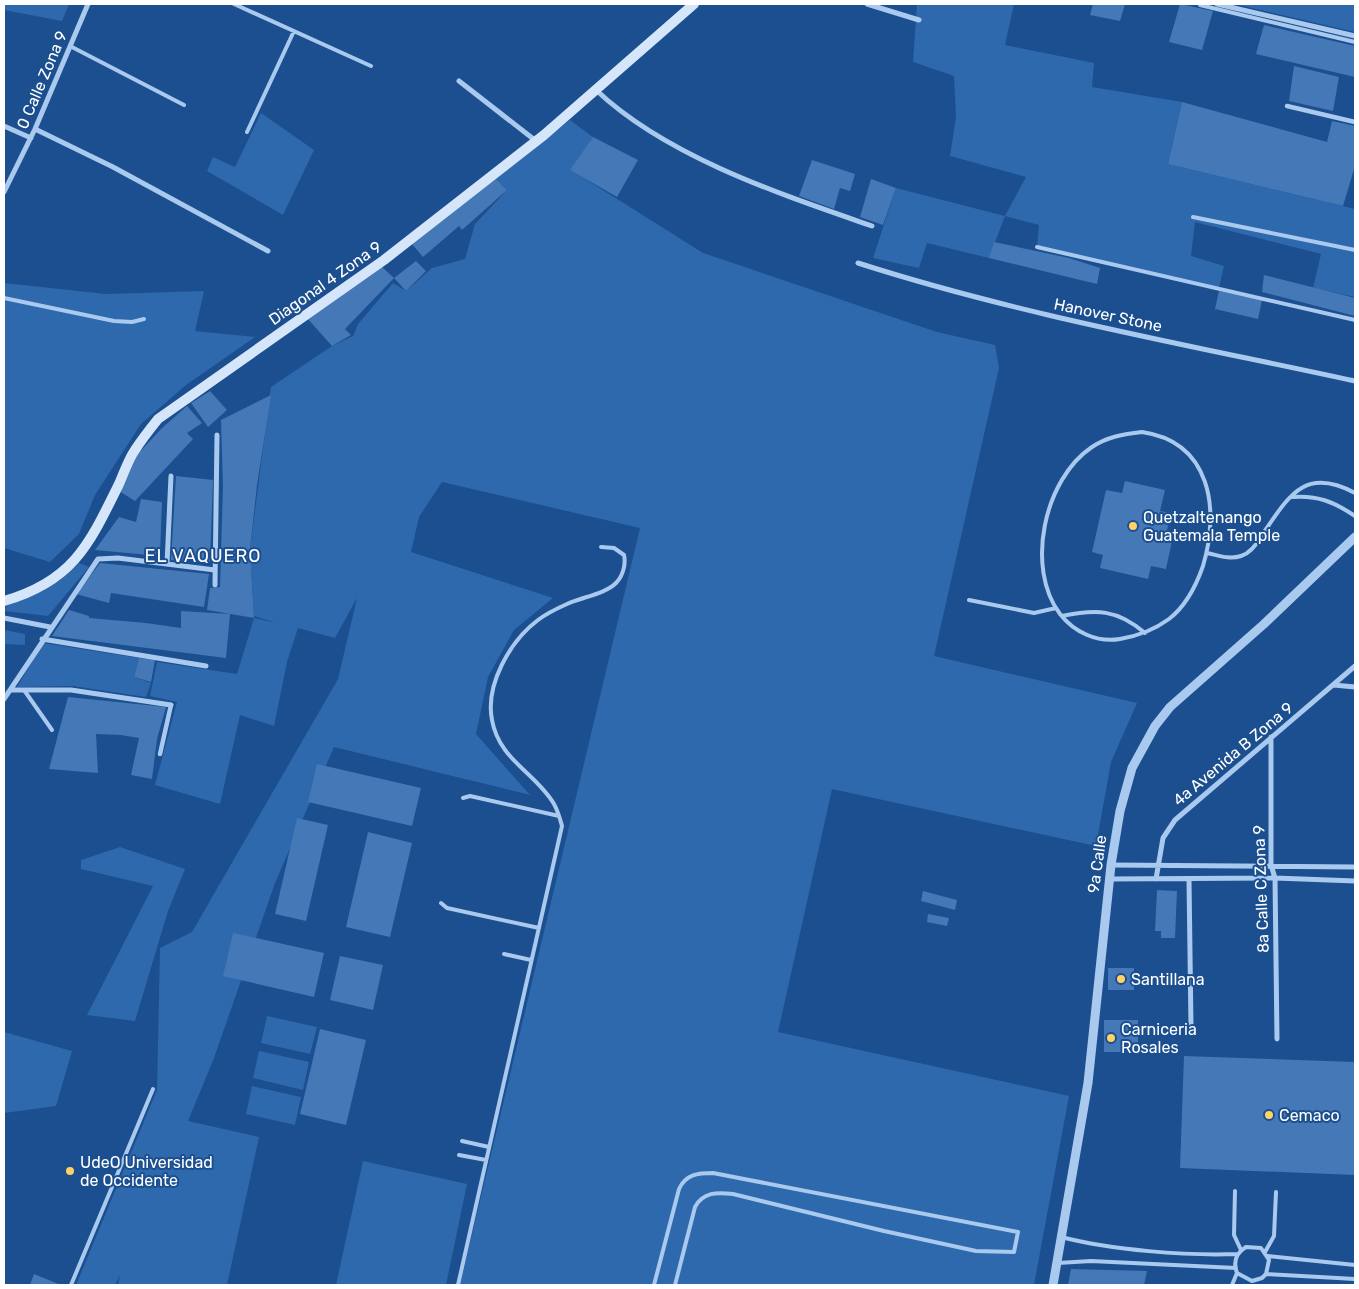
<svg xmlns="http://www.w3.org/2000/svg" width="1359" height="1289" font-family="Rubik,sans-serif">
  <style>
    .green { fill: #2e69ad }
    .building { fill: #4478b7 }
    .lines { fill: none; stroke-linecap: round; stroke-linejoin: round }
    .service { stroke: #a9c9ee; stroke-width: 4 }
    .pedestrian { stroke: #a9c9ee; stroke-width: 4.5 }
    .minor { stroke: #a9c9ee; stroke-width: 5 }
    .tertiary { stroke: #a9c9ee; stroke-width: 9 }
    .secondary { stroke: #d6e6fa; stroke-width: 10 }
    .poi-dot { fill: #ffd166; stroke: #1b4f8f; stroke-width: 2 }
    .labels { text-anchor: middle; dominant-baseline: central; stroke-width: 4; stroke-linejoin: round; paint-order: stroke }
    .street-label { font-size: 16px; fill: #fff; stroke: #1b4f8f }
    .poi-label { font-size: 16px; fill: #fff; stroke: #1b4f8f; text-anchor: start }
    .neighbourhood-label { font-size: 18px; letter-spacing: 1px; fill: #fff; stroke: #1b4f8f }
  </style>
  <rect width="100%" height="100%" fill="#1b4f8f"/>
  <path class="green" d="M 4,4 L 69,4 L 62,21 L 4,10 Z
    M 917,4 L 1014,4 L 1005,45 L 1094,63 L 1092,87 L 1182,102 L 1168,164 L 1355,209 L 1355,297 L 1313,288 L 1321,254 L 1195,222 L 1191,256 L 1224,266 L 1219,288 L 1037,247 L 1039,225 L 1005,216 L 989,258 L 927,243 L 919,268 L 873,258 L 896,188 L 1005,216 L 1026,177 L 950,156 L 956,117 L 954,76 L 913,62 Z
    M 1235,4 L 1355,4 L 1355,32 Z
    M 261,113 L 314,150 L 283,215 L 207,171 L 213,157 L 235,167 Z
    M 570,120 L 593,137 L 571,170 L 703,253 L 937,332 L 995,345 L 999,368 L 934,656 L 1137,703 L 1111,762 L 1096,846 L 832,789 L 778,1032 L 1069,1096 L 1034,1285 L 460,1285 L 640,528 L 442,482 L 419,517 L 411,552 L 553,598 L 514,630 L 488,677 L 476,734 L 530,795 L 334,747 L 275,883 L 214,1058 L 188,1121 L 259,1137 L 227,1285 L 118,1285 L 120,1275 L 115,1285 L 76,1285 L 157,1090 L 160,948 L 192,932 L 338,679 L 357,598 L 335,638 L 298,628 L 287,662 L 274,726 L 240,715 L 220,804 L 155,785 L 177,702 L 150,696 L 157,662 L 237,674 L 254,618 L 276,623 L 254,616 L 250,549 L 271,387 L 332,346 L 353,336 L 358,324 L 393,283 L 406,291 L 432,268 L 465,259 L 475,224 L 507,190 L 496,179 Z
    M 4,283 L 106,294 L 204,291 L 195,331 L 255,337 L 186,385 L 141,424 L 95,495 L 79,534 L 50,562 L 4,548 Z
    M 79,563 L 89,567 L 48,616 L 4,611 L 7,605 L 43,591 Z
    M 4,630 L 25,634 L 25,645 L 4,644 Z
    M 43,643 L 139,658 L 134,677 L 151,683 L 146,697 L 73,686 L 17,687 Z
    M 120,847 L 185,869 L 168,911 L 135,1021 L 87,1015 L 153,886 L 81,869 L 81,860 Z
    M 267,1016 L 317,1027 L 310,1054 L 261,1043 Z
    M 4,1032 L 72,1051 L 56,1106 L 4,1113 Z
    M 259,1051 L 309,1062 L 303,1090 L 253,1078 Z
    M 252,1086 L 301,1097 L 295,1125 L 246,1114 Z
    M 363,1161 L 467,1184 L 446,1285 L 336,1285 Z"/>
  <path class="building" d="M 1093,4 L 1125,4 L 1120,21 L 1090,15 Z
    M 1180,4 L 1213,11 L 1202,50 L 1169,42 Z
    M 1264,25 L 1355,46 L 1355,77 L 1256,54 Z
    M 1294,66 L 1339,77 L 1333,111 L 1289,101 Z
    M 1182,102 L 1327,142 L 1332,121 L 1355,126 L 1355,166 L 1343,206 L 1168,164 Z
    M 593,137 L 638,160 L 617,197 L 570,170 Z
    M 812,160 L 855,174 L 850,191 L 840,188 L 834,209 L 799,196 Z
    M 496,179 L 507,190 L 462,230 L 459,226 L 423,257 L 411,243 Z
    M 871,179 L 896,188 L 883,225 L 860,217 Z
    M 994,242 L 1069,258 L 1100,268 L 1097,284 L 989,258 Z
    M 416,261 L 426,271 L 406,291 L 394,278 Z
    M 381,266 L 394,278 L 345,329 L 351,335 L 332,346 L 307,318 Z
    M 1264,275 L 1355,298 L 1355,316 L 1262,292 Z
    M 1219,291 L 1262,300 L 1258,319 L 1215,309 Z
    M 210,391 L 227,410 L 208,427 L 191,403 Z
    M 271,395 L 257,485 L 250,549 L 254,618 L 207,610 L 210,588 L 220,587 L 223,486 L 221,420 Z
    M 187,406 L 202,423 L 187,433 L 193,439 L 135,501 L 119,491 L 137,455 L 161,429 Z
    M 176,476 L 213,480 L 210,562 L 171,560 Z
    M 1125,481 L 1165,490 L 1160,511 L 1171,513 L 1165,539 L 1172,541 L 1166,569 L 1151,566 L 1148,579 L 1100,568 L 1103,555 L 1092,552 L 1106,490 L 1122,493 Z
    M 141,499 L 162,502 L 160,556 L 95,550 L 119,517 L 136,522 Z
    M 100,563 L 209,574 L 204,607 L 111,593 L 109,603 L 76,594 Z
    M 69,610 L 89,616 L 89,618 L 146,623 L 181,628 L 181,611 L 230,614 L 226,658 L 52,636 Z
    M 139,658 L 155,660 L 151,682 L 134,677 Z
    M 68,697 L 166,707 L 157,739 L 152,779 L 131,775 L 139,738 L 121,735 L 96,734 L 98,773 L 49,769 Z
    M 317,764 L 421,788 L 412,826 L 308,802 Z
    M 297,818 L 328,825 L 306,921 L 275,914 Z
    M 368,832 L 412,843 L 390,937 L 346,927 Z
    M 1157,890 L 1177,891 L 1175,938 L 1161,938 L 1161,931 L 1155,931 Z
    M 923,891 L 957,900 L 955,910 L 921,901 Z
    M 928,914 L 949,918 L 947,926 L 927,922 Z
    M 233,933 L 324,953 L 314,997 L 223,976 Z
    M 340,956 L 383,965 L 373,1010 L 330,1000 Z
    M 1108,968 L 1134,968 L 1134,990 L 1108,990 Z
    M 1104,1020 L 1138,1020 L 1138,1052 L 1104,1052 Z
    M 320,1029 L 366,1040 L 346,1125 L 300,1114 Z
    M 1184,1056 L 1355,1062 L 1355,1175 L 1180,1168 Z
    M 1071,1269 L 1147,1271 L 1144,1285 L 1068,1285 Z
    M 34,1274 L 56,1283 L 61,1285 L 30,1285 Z"/>
  <g class="lines">
    <path class="service" d="M 234,4 L 371,66
      M 1200,5 L 1355,42
      M 70,46 L 184,105
      M 247,132 L 294,31
      M 1193,217 L 1355,250
      M 1037,247 L 1355,320
      M 4,298 L 114,321 L 132,322 L 144,319
      M 1142,432 C 1211,442 1220,509 1203,566 C 1196,586 1186,606 1169,619 C 1154,630 1138,636 1120,639 C 1097,643 1074,632 1060,614 C 1025,568 1044,479 1092,447 C 1107,437 1123,434 1142,432 Z
      M 1292,497 C 1318,495 1334,502 1355,516
      M 1207,553 C 1218,555 1229,560 1241,556 C 1251,553 1257,544 1262,535 C 1289,496 1304,466 1355,493
      M 969,600 L 1034,613 L 1056,608
      M 1062,616 C 1096,609 1117,609 1145,633
      M 24,690 L 52,730
      M 463,798 L 470,796 L 559,816
      M 441,903 L 447,908 L 539,928
      M 504,954 L 531,960
      M 462,1141 L 489,1147
      M 459,1155 L 486,1160
      M 1235,1191 L 1234,1235 L 1241,1250
      M 1061,1237 C 1112,1250 1185,1256 1238,1254
      M 1265,1252 L 1274,1236 L 1276,1192
      M 1268,1256 L 1355,1265
      M 1058,1263 L 1091,1261 L 1236,1268
      M 1266,1274 L 1269,1260 L 1261,1248 L 1246,1247 C 1236,1253 1233,1262 1237,1273 L 1252,1281 L 1262,1278 L 1266,1274 L 1355,1279
      M 71,1285 L 153,1089
      M 458,1285 L 562,826 C 560,819 558,811 554,804 C 536,773 499,760 492,720 C 485,685 510,641 538,620 C 546,614 558,608 567,604 C 582,597 605,594 616,583 C 623,576 626,564 624,555 L 614,548 L 601,547
      M 654,1285 L 679,1189 C 686,1174 698,1173 713,1173 L 1018,1232 L 1014,1252 L 976,1251 L 884,1231 L 733,1194 C 717,1192 703,1192 695,1207 L 675,1285
      M 1232,1285 L 1237,1273"/>
    <path class="pedestrian" d="M 1287,106 L 1355,122
      M 160,754 L 171,705"/>
    <path class="minor" d="M 867,4 L 919,20
      M 1217,4 L 1355,36
      M 459,81 L 536,141
      M 596,90 C 667,157 780,194 872,226
      M 4,126 L 31,138
      M 35,129 L 113,167 L 268,251
      M 4,192 L 35,129 L 88,4
      M 858,263 C 1020,315 1189,345 1355,381
      M 167,564 L 171,476
      M 215,585 L 217,435
      M 4,618 L 50,627
      M 42,639 L 206,666
      M 1334,685 L 1355,687
      M 10,690 L 71,690 L 171,705
      M 4,699 L 98,559 L 118,558 L 215,570
      M 1271,737 L 1271,865 L 1275,878 L 1277,1039
      M 1111,865 L 1355,867
      M 1109,879 L 1275,878 L 1355,881
      M 1156,879 L 1163,838 L 1175,820 L 1355,666
      M 1189,879 L 1191,1027"/>
    <path class="tertiary" d="M 1053,1285 L 1088,1083 L 1111,865 L 1120,811 L 1132,768 L 1155,726 L 1170,707 L 1264,624 L 1355,537"/>
    <path class="secondary" d="M 4,601 C 73,581 89,545 119,484 C 124,473 128,460 135,450 C 142,439 150,429 158,419 L 384,260 L 544,135 L 694,4"/>
  </g>
  <g class="poi-dot">
    <circle cx="1133" cy="526" r="5"/>
    <circle cx="1121" cy="979" r="5"/>
    <circle cx="1111" cy="1038" r="5"/>
    <circle cx="1269" cy="1115" r="5"/>
    <circle cx="70" cy="1171" r="5"/>
  </g>
  <g class="labels">
    <g class="street-label">
      <text transform="translate(42 80) rotate(-67)">0 Calle Zona 9</text>
      <text transform="translate(325 283) rotate(-35)">Diagonal 4 Zona 9</text>
      <text transform="translate(1108 315) rotate(12)">Hanover Stone</text>
      <text transform="translate(1233 754) rotate(-40)">4a Avenida B Zona 9</text>
      <text transform="translate(1097 864) rotate(-82)">9a Calle</text>
      <text transform="translate(1261 889) rotate(-92)">8a Calle C Zona 9</text>
    </g>
    <g class="poi-label">
      <text x="1143" y="517">Quetzaltenango<tspan x="1143" dy="18">Guatemala Temple</tspan></text>
      <text x="1131" y="979">Santillana</text>
      <text x="1121" y="1029">Carniceria<tspan x="1121" dy="18">Rosales</tspan></text>
      <text x="1279" y="1115">Cemaco</text>
      <text x="80" y="1162">UdeO Universidad<tspan x="80" dy="18">de Occidente</tspan></text>
    </g>
    <g class="neighbourhood-label">
      <text x="203" y="556">EL VAQUERO</text>
    </g>
  </g>
  <rect width="1359" height="1289" fill="none" stroke="#ffffff" stroke-width="10"/>
</svg>
